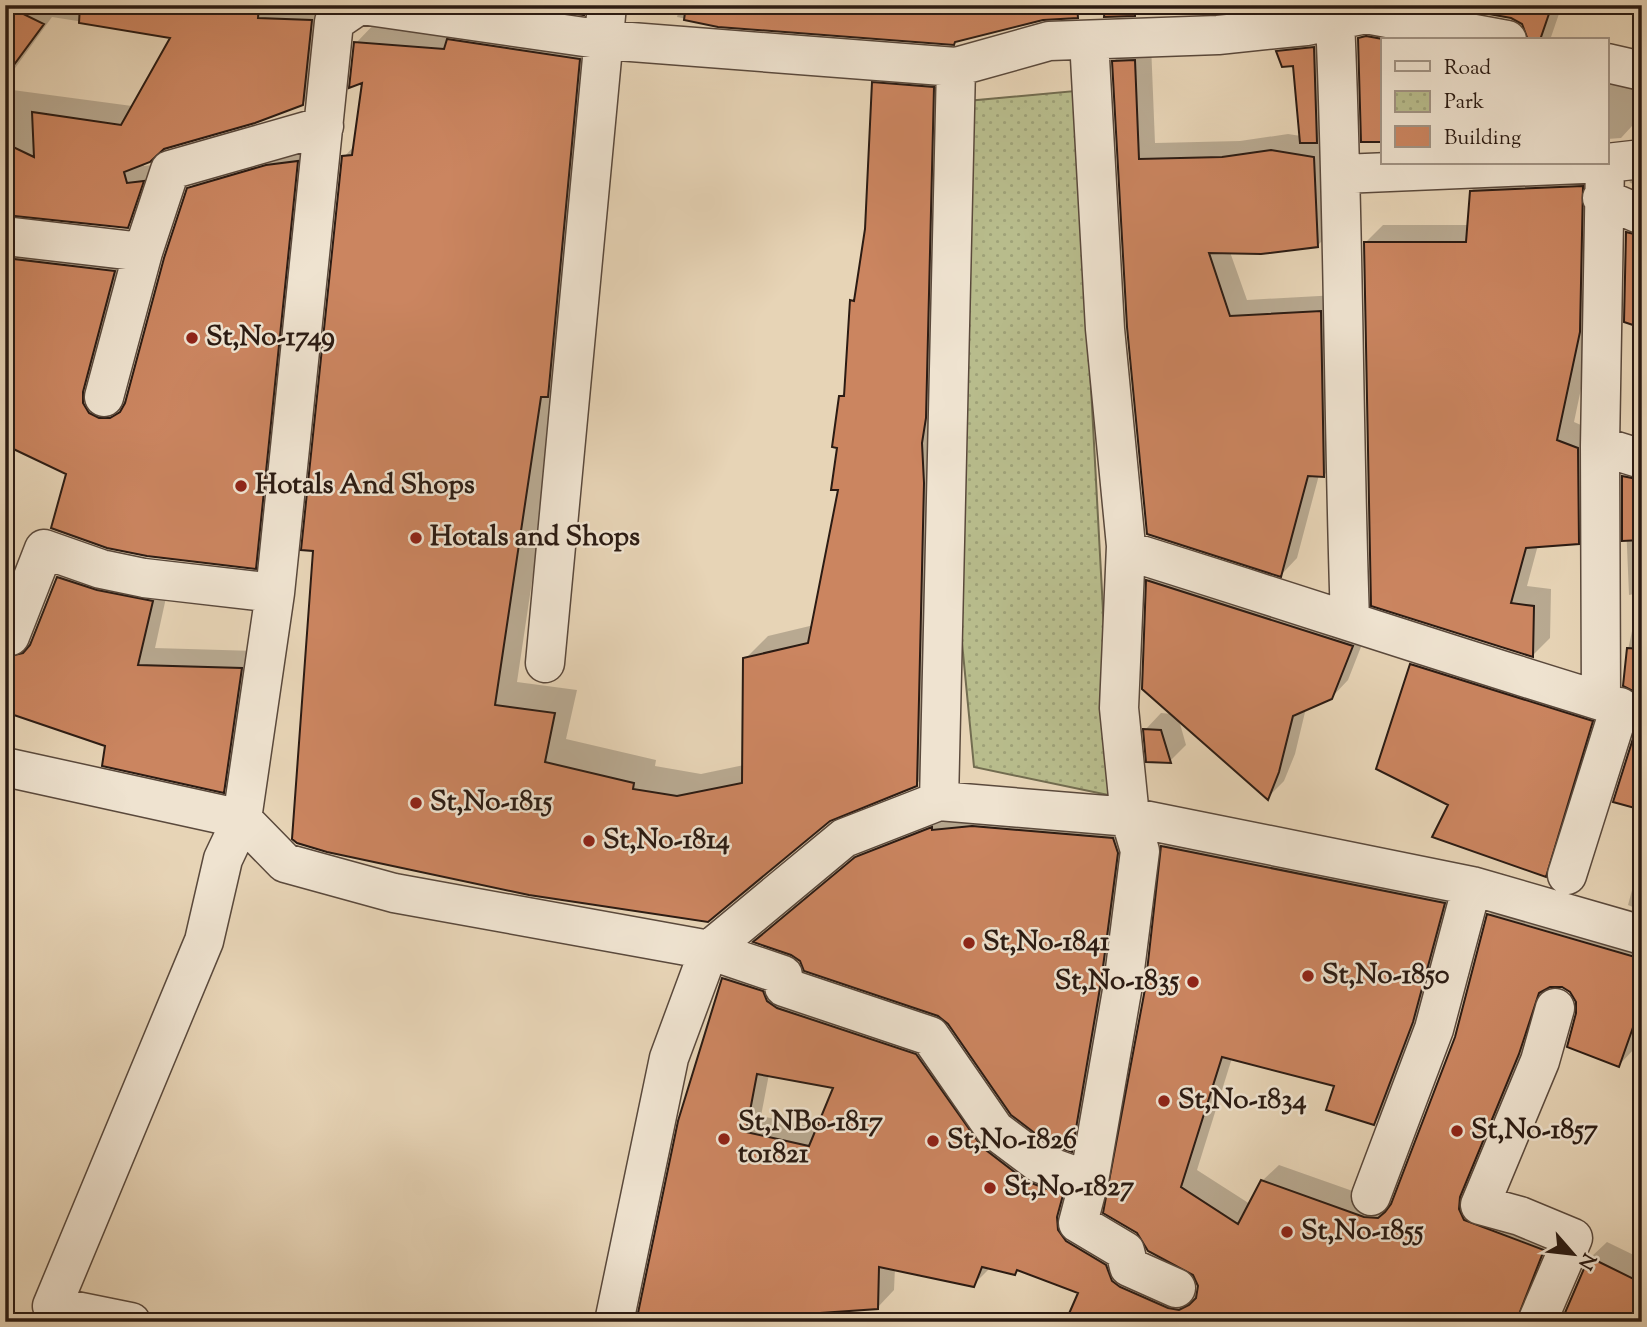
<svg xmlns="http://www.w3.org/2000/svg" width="1647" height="1327" font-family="'Sorts Mill Goudy',serif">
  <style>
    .park { fill: url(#park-dots); stroke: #726c50; stroke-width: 2 }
    .shadow { fill: #0003; fill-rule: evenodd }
    .building { fill: #cb8560; stroke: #2b1b13; stroke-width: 2; fill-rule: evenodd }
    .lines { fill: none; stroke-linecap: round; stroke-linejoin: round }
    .minor-casing { stroke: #5a493c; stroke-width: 41 }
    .minor { stroke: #efe3d0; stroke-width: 38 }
    .poi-dot { fill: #8f2418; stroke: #efe3d0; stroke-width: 2.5 }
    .labels { text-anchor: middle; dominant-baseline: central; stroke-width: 5; stroke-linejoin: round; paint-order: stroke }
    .poi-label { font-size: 28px; font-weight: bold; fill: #2b1b13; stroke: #efe3d0; text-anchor: start }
  </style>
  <defs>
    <pattern id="park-dots" width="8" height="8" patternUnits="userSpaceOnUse" patternTransform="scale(1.75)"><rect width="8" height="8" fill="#b8bc8c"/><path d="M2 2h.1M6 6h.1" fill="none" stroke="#9ea178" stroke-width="1.8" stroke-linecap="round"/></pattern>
  </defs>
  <rect width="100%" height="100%" fill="#e7d4b6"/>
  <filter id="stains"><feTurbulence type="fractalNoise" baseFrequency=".00286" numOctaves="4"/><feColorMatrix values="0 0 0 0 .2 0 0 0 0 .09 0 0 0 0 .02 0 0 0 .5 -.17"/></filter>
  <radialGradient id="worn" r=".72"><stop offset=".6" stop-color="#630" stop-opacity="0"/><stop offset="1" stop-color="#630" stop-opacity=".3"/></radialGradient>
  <path class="park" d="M 1075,91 L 1113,796 L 974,767 L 958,601 L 967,101 Z"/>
  <path class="shadow" d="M 5,5 L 329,5 L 320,86 L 302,104 L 163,147 L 143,163 L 144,166 L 160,164 L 145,209 L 127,226 L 5,213 L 5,89 L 132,106 L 173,36 L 52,17 L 5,82 Z
    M 680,5 L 1198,5 L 1191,12 L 718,25 L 677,17 Z
    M 1449,5 L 1562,5 L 1550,40 L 1530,40 L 1529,31 L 1522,22 L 1512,17 Z
    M 378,20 L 602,36 L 562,380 L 517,682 L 577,690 L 566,739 L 656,760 L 655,766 L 701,774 L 744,765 L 745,659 L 768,636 L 814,625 L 840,488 L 841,396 L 846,391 L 852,301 L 856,296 L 867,229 L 873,83 L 896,60 L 956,65 L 940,761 L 916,784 L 529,894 L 344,157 L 355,145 L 364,81 L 356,43 Z
    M 1376,22 L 1490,40 L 1359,39 Z
    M 1330,31 L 1333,124 L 1319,139 L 1330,141 L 1334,229 L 1318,245 L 1230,252 L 1247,300 L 1337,295 L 1340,459 L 1324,475 L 1319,475 L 1297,558 L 1281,575 L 1148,533 L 1114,61 L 1130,45 L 1151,44 L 1155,143 L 1240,141 L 1288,134 L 1301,136 L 1294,64 L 1278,51 L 1294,35 Z
    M 1607,60 L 1642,74 L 1642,128 L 1632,126 L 1621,138 L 1607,139 Z
    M 314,145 L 272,549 L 255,567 L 5,443 L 5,231 L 132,254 L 116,401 L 127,401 L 189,189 L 207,171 Z
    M 1600,169 L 1597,313 L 1574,422 L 1595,431 L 1595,525 L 1578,542 L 1538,545 L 1527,586 L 1551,589 L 1550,638 L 1533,655 L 1373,604 L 1365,243 L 1383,225 L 1469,225 L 1471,191 L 1489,174 Z
    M 1642,170 L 1642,189 L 1629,182 Z
    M 1642,218 L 1642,327 L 1627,233 Z
    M 1640,460 L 1642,460 L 1642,700 L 1637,690 L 1625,685 L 1624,669 L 1640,593 L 1629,595 L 1624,476 Z
    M 76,560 L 169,584 L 155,648 L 259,651 L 241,773 L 223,791 L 107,744 L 5,713 L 5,596 L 21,640 L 33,641 L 58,578 Z
    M 1165,564 L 1368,629 L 1348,680 L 1331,698 L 1306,708 L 1295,754 L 1284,781 L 1268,797 L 1179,720 L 1186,745 L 1170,761 L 1145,730 L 1161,713 L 1172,714 L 1143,689 L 1148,580 Z
    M 1429,649 L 1608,705 L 1562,859 L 1545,875 L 1450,804 L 1412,665 Z
    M 948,812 L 1130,822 L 1088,1133 L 1071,1150 L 939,1014 L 756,941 L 874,841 Z
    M 1179,830 L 1460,886 L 1391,1106 L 1374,1123 L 1337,1085 L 1232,1058 L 1197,1170 L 1250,1204 L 1262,1181 L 1279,1165 L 1381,1201 L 1394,1202 L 1456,1037 L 1489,915 L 1505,898 L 1642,937 L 1642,1030 L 1635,1048 L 1619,1065 L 1578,1014 L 1578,1002 L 1571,991 L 1562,985 L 1550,985 L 1535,1035 L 1476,1178 L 1560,1233 L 1540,1322 L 1093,1322 L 1080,1292 L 1019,1268 L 1014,1273 L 990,1268 L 973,1285 L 895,1268 L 894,1290 L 878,1307 L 764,1315 L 760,1322 L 687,1322 L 680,1121 L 724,978 L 740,962 L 933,1038 L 1073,1200 L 1185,1292 L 1198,1293 L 1146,989 L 1163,846 ZM 769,1074 L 835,1087 L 818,1128 L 761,1116 Z
    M 1642,853 L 1642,911 L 1628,905 Z
    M 1607,1242 L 1642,1259 L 1642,1322 L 1590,1258 Z"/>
  <path class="building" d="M 5,5 L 44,24 L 5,77 Z
    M 80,5 L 259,5 L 258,18 L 312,20 L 303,105 L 255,123 L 164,149 L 150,162 L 124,172 L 127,183 L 144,181 L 128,228 L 5,215 L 5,143 L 34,157 L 32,112 L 121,125 L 170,38 L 79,23 Z
    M 517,5 L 585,5 L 584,15 Z
    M 686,5 L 1077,5 L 1078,18 L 1043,20 L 955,42 L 954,45 L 718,27 L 684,20 Z
    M 1105,5 L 1135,5 L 1135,16 L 1104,17 Z
    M 1439,5 L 1552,5 L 1540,40 L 1528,40 L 1522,24 L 1511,18 Z
    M 1366,36 L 1388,40 L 1383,40 L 1383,142 L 1361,142 L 1358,38 Z
    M 447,39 L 580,59 L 548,397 L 541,397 L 495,705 L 555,713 L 545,762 L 634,783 L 633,789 L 677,796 L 742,783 L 743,658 L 808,643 L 838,490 L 831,490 L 837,448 L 832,447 L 839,396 L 844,396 L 850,300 L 854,301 L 865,229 L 872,82 L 934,87 L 926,418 L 922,443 L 924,483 L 917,786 L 830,821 L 708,922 L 529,895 L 327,852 L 297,843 L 292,839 L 313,551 L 301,550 L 342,156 L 352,155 L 362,83 L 349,88 L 354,42 L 444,49 Z
    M 1314,47 L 1317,143 L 1300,143 L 1293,66 L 1282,67 L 1276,51 Z
    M 1135,60 L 1139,159 L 1222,157 L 1271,150 L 1314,157 L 1318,247 L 1261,254 L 1209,253 L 1230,316 L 1321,311 L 1324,477 L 1308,476 L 1281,577 L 1147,534 L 1127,327 L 1112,61 Z
    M 298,161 L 256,569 L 147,556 L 107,548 L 51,528 L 66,474 L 5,445 L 5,258 L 115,271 L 83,392 L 83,403 L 89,413 L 99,418 L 110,418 L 120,412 L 125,403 L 164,258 L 187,188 L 266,165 Z
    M 1583,186 L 1580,332 L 1557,440 L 1578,448 L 1579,544 L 1526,548 L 1511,603 L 1534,606 L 1533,657 L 1371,606 L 1364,242 L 1466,242 L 1470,191 Z
    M 1626,232 L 1642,236 L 1642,328 L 1624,322 Z
    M 1622,476 L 1642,480 L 1642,540 L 1622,541 Z
    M 57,577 L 97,590 L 153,601 L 138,665 L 242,668 L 224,793 L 102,766 L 105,746 L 5,712 L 5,657 L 23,653 L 30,645 Z
    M 1146,580 L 1353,646 L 1332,699 L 1293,716 L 1279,772 L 1268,800 L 1142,689 Z
    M 1627,648 L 1642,649 L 1642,810 L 1613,802 L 1641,713 L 1641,703 L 1637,693 L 1623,686 Z
    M 1410,664 L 1593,721 L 1546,877 L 1432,837 L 1448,805 L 1376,769 Z
    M 1143,729 L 1161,730 L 1171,763 L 1146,762 Z
    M 972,826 L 1113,838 L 1118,853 L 1101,982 L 1072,1152 L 1049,1144 L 1011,1115 L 948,1024 L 938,1016 L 804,971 L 800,961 L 791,955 L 753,942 L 855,857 L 932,827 L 932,830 Z
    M 1161,846 L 1445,903 L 1413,1022 L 1374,1125 L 1326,1110 L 1334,1086 L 1222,1057 L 1181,1187 L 1238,1224 L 1261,1180 L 1364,1217 L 1378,1218 L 1385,1212 L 1391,1204 L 1455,1037 L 1487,914 L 1642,959 L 1642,1002 L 1619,1067 L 1567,1047 L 1576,1013 L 1576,1002 L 1570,992 L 1562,987 L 1550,987 L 1539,993 L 1519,1054 L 1460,1197 L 1459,1209 L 1464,1220 L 1544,1250 L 1516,1322 L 1087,1322 L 1068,1316 L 1078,1293 L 1017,1270 L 1015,1275 L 982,1267 L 974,1287 L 879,1267 L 878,1309 L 749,1318 L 749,1322 L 679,1322 L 638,1313 L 678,1121 L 722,978 L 763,991 L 767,1001 L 777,1008 L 916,1054 L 982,1147 L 1026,1181 L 1063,1195 L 1057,1217 L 1058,1230 L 1066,1241 L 1106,1265 L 1112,1281 L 1120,1287 L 1168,1308 L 1179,1310 L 1189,1305 L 1196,1298 L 1198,1286 L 1193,1275 L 1148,1251 L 1137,1233 L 1103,1213 L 1145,989 ZM 757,1074 L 833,1088 L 809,1146 L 746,1132 Z
    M 1589,1257 L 1642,1283 L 1642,1322 L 1561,1322 Z"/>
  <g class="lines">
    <defs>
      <path id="minor" d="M 362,5 L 605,40 L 956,67 L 1049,41 L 1218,35 L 1306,26 L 1366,14 L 1507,40
        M 1335,20 C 1344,220 1343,420 1350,620
        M 1089,40 L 1105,329 L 1126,546 L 1119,708 L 1130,817 L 1140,851 L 1123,985 L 1089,1181
        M 1607,63 L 1642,71
        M 1607,163 L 1642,159
        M 1342,174 L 1606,163
        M 1602,198 L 1642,215
        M 5,236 L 143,252
        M 104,397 L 143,252 L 170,170 L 324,126
        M 1600,446 L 1642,459
        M 1126,546 L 1128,551 C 1286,600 1443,653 1601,701 L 1600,446 L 1605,163
        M 10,636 L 44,549 L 101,569 L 144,578 L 275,593
        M 545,663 L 607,5
        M 5,767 L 242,819 L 285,863 L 394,893 L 709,950 L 783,975 L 784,987 L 930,1036 L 995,1130 L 1039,1163 L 1089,1181 L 1078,1223 L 1125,1251 L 1129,1267 L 1176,1288
        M 939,801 L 956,67
        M 1567,875 L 1620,707
        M 1371,1196 L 1434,1029 L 1472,886
        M 131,1322 L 52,1306 L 204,941 L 223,859 L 242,819 L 275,593 L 334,22 L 359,5
        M 614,1322 L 669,1058 L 709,950 L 844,838 L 939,801 L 1130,817 L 1472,886 L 1642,935
        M 1537,1322 L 1573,1238 L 1520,1216 L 1480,1205 L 1540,1061 L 1555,1008"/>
    </defs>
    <use href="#minor" class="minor-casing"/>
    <use href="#minor" class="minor"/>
  </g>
  <g class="poi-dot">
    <circle cx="192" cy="338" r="7"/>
    <circle cx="241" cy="486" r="7"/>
    <circle cx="416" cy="538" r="7"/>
    <circle cx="416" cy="803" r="7"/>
    <circle cx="589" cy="841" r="7"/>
    <circle cx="969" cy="943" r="7"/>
    <circle cx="1308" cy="976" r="7"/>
    <circle cx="1193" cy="982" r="7"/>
    <circle cx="1164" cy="1101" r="7"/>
    <circle cx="1457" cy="1131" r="7"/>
    <circle cx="724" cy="1139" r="7"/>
    <circle cx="933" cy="1141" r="7"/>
    <circle cx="990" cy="1188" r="7"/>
    <circle cx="1287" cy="1232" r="7"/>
  </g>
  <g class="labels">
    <g class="poi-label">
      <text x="206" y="338">St,No-1749</text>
      <text x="255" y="486">Hotals And Shops</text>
      <text x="430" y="538">Hotals and Shops</text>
      <text x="430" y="803">St,No-1815</text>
      <text x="603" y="841">St,No-1814</text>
      <text x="983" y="943">St,No-1841</text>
      <text x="1322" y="976">St,No-1850</text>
      <text x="1179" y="982" text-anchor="end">St,No-1835</text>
      <text x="1178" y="1101">St,No-1834</text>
      <text x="738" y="1123">St,NBo-1817<tspan x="738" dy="32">to1821</tspan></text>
      <text x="1471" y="1131">St,No-1857</text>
      <text x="947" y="1141">St,No-1826</text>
      <text x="1004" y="1188">St,No-1827</text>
      <text x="1301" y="1232">St,No-1855</text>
    </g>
  </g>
  <rect width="1647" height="1327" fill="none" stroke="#e7d4b6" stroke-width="28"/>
  <rect x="7" y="7" width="1633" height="1313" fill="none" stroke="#2b1b13" stroke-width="3.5"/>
  <rect x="14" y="14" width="1619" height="1299" fill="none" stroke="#2b1b13" stroke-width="2"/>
  <rect x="1381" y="38" width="228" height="126" fill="#efe3d0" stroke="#a19384" stroke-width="2"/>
  <rect x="1395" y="61" width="35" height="10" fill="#efe3d0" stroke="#a19384" stroke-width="2"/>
  <text x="1444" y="74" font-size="21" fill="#2b1b13">Road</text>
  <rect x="1395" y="91" width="35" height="21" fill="url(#park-dots)" stroke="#a19384" stroke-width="2"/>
  <text x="1444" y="108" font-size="21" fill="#2b1b13">Park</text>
  <rect x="1395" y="126" width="35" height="21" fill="#cb8560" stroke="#a19384" stroke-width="2"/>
  <text x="1444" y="144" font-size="21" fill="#2b1b13">Building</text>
  <g transform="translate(1573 1254) rotate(118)" stroke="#efe3d0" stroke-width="5" paint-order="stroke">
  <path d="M0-5L12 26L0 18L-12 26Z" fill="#2b1b13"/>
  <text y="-10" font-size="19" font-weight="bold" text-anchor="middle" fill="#2b1b13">N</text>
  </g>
  <rect width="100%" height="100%" filter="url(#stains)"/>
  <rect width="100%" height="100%" fill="url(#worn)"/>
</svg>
